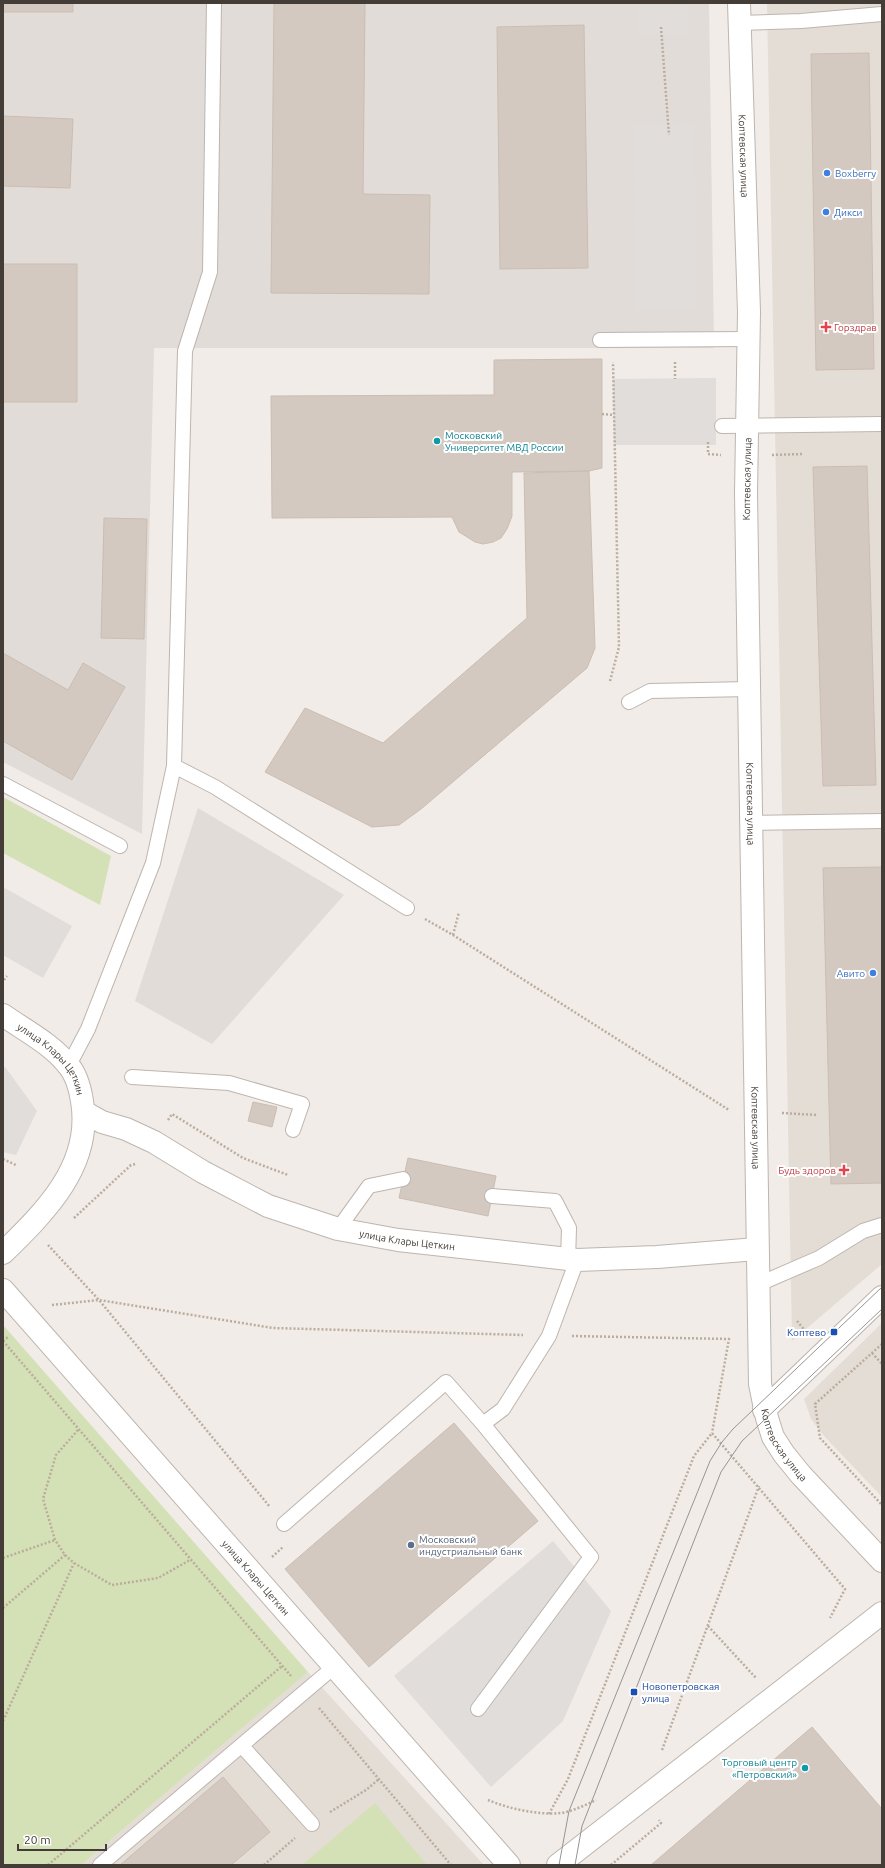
<svg xmlns="http://www.w3.org/2000/svg" width="885" height="1868" font-family="Ubuntu,sans-serif">
  <style>
    .residential { fill: #e4ddd6 }
    .industrial { fill: #e1dcd8 }
    .green { fill: #d4e0b5 }
    .parking { fill: #e0dddb }
    .building { fill: #d4c9c1; stroke: #cbbdb2 }
    .lines { fill: none; stroke-linecap: round; stroke-linejoin: round }
    .service-casing { stroke: #beb5ae; stroke-width: 16 }
    .minor-casing { stroke: #beb5ae; stroke-width: 24 }
    .tertiary-casing { stroke: #beb5ae; stroke-width: 24 }
    .path { stroke: #bbac9e; stroke-width: 2.5; stroke-dasharray: 2 2; stroke-linecap: butt }
    .service { stroke: #fff; stroke-width: 14 }
    .minor { stroke: #fff; stroke-width: 22 }
    .tertiary { stroke: #fff; stroke-width: 22 }
    .tram { stroke: #959595; stroke-width: 1 }
    .shop-dot { fill: #3f7fe0; stroke: #fff; stroke-width: 1.5 }
    .health-dot { fill: #e0444e; stroke: #fff; stroke-width: 1.5 }
    .culture-dot { fill: #0f9aa8; stroke: #fff; stroke-width: 1.5 }
    .transit-dot { fill: #1a4fb4; stroke: #fff; stroke-width: 1.5 }
    .service-dot { fill: #5c6f8a; stroke: #fff; stroke-width: 1.5 }
    .labels { text-anchor: middle; dominant-baseline: central; stroke-width: 4; stroke-linejoin: round; paint-order: stroke }
    .street-label { font-size: 10px; fill: #433c37; stroke: #fff }
    .shop-label { font-size: 10px; fill: #366cbe; stroke: #fff; text-anchor: start }
    .health-label { font-size: 10px; fill: #be3a42; stroke: #fff; text-anchor: start }
    .culture-label { font-size: 10px; fill: #0d838f; stroke: #fff; text-anchor: start }
    .transit-label { font-size: 10px; fill: #164399; stroke: #fff; text-anchor: end }
    .service-label { font-size: 10px; fill: #4e5e75; stroke: #fff; text-anchor: start }
  </style>
  <rect width="100%" height="100%" fill="#f1ece7"/>
  <path class="residential" d="M 767,3 L 882,3 L 882,1264 L 792,1341 Z
    M 882,1323 L 882,1497 L 824,1436 L 811,1419 L 804,1399 Z
    M 308,1672 L 484,1865 L 81,1865 Z"/>
  <path class="industrial" d="M 3,3 L 709,3 L 714,348 L 154,348 L 142,834 L 3,762 Z
    M 198,808 L 344,895 L 212,1044 L 135,1001 Z"/>
  <path class="green" d="M 3,797 L 111,856 L 100,905 L 3,853 Z
    M 3,1325 L 308,1672 L 81,1865 L 3,1865 Z
    M 375,1803 L 427,1865 L 302,1865 Z"/>
  <path class="parking" d="M 638,3 L 687,3 L 688,35 L 638,35 Z
    M 695,124 L 696,309 L 635,310 L 634,125 Z
    M 716,378 L 716,445 L 614,445 L 613,379 Z
    M 3,887 L 72,926 L 43,978 L 3,955 Z
    M 3,1066 L 6,1068 L 37,1111 L 16,1155 L 3,1152 Z
    M 553,1541 L 611,1611 L 563,1721 L 491,1787 L 394,1676 Z"/>
  <path class="building" d="M 3,3 L 73,3 L 73,12 L 3,12 Z
    M 274,3 L 365,3 L 363,194 L 430,195 L 429,294 L 271,293 Z
    M 584,25 L 588,268 L 500,269 L 497,27 Z
    M 869,53 L 874,369 L 816,370 L 811,54 Z
    M 3,116 L 73,119 L 70,188 L 3,186 Z
    M 3,264 L 77,264 L 77,402 L 3,402 Z
    M 602,359 L 602,468 L 589,471 L 512,472 L 512,516 L 507,529 L 501,538 L 493,542 L 483,544 L 475,542 L 459,532 L 452,517 L 272,518 L 271,396 L 494,395 L 494,360 Z
    M 867,466 L 876,785 L 823,786 L 813,467 Z
    M 589,471 L 595,648 L 587,668 L 421,809 L 399,825 L 372,827 L 265,772 L 305,708 L 383,743 L 527,618 L 524,473 Z
    M 104,518 L 147,519 L 144,639 L 101,638 Z
    M 3,653 L 68,690 L 83,663 L 125,687 L 72,780 L 3,741 Z
    M 882,867 L 882,1183 L 831,1184 L 823,868 Z
    M 253,1102 L 277,1107 L 272,1127 L 248,1121 Z
    M 408,1158 L 496,1176 L 488,1216 L 399,1198 Z
    M 454,1423 L 538,1521 L 369,1667 L 285,1569 Z
    M 812,1727 L 882,1809 L 882,1865 L 651,1865 Z
    M 223,1777 L 270,1832 L 231,1865 L 120,1865 Z"/>
  <g class="lines">
    <defs>
      <path id="service" d="M 739,23 L 801,21 L 882,14
        M 600,340 L 749,339
        M 722,426 L 882,424
        M 629,702 L 650,691 L 750,689
        M 174,766 L 215,787 L 407,908
        M 3,784 L 120,846
        M 751,823 L 882,821
        M 69,1065 L 88,1029 L 153,863 L 174,766 L 185,351 L 210,272 L 214,3
        M 132,1077 L 229,1083 L 302,1104 L 293,1130
        M 492,1196 L 555,1201 L 569,1228 L 568,1260
        M 338,1229 L 369,1186 L 403,1179
        M 759,1284 L 819,1258 L 863,1231 L 882,1225
        M 284,1524 L 446,1382 L 483,1424 L 503,1409 L 549,1336 L 577,1260
        M 478,1709 L 591,1557 L 483,1424
        M 242,1746 L 312,1824
        M 100,1865 L 334,1667"/>
      <path id="minor" d="M 764,1410 L 882,1297"/>
      <g id="tertiary">
        <path id="s1" d="M 739,3 L 749,312 L 746,493 L 760,1384 L 767,1418 L 773,1437 L 784,1454 L 801,1475 L 882,1561"/>
        <path id="s2" d="M 3,1015 C 24,1030 52,1044 68,1065 C 77,1075 80,1088 82,1101 C 93,1165 45,1212 3,1253"/>
        <path id="s3" d="M 84,1112 L 102,1122 L 126,1129 L 154,1142 L 203,1172 L 268,1206 L 338,1229 L 398,1240 L 577,1260 L 657,1257 L 757,1249"/>
        <path id="s4" d="M 3,1290 L 509,1865"/>
        <path d="M 558,1865 L 882,1613"/>
      </g>
    </defs>
    <use href="#service" class="service-casing"/>
    <use href="#minor" class="minor-casing"/>
    <use href="#tertiary" class="tertiary-casing"/>
    <path class="path" d="M 661,27 L 669,135
      M 675,362 L 675,379
      M 602,414 L 614,415
      M 708,442 L 708,454 L 721,455
      M 772,455 L 802,454
      M 610,681 L 619,647 L 613,362
      M 425,919 L 453,935 L 729,1110
      M 453,935 L 459,912
      M 4,980 L 7,976
      M 782,1113 L 817,1115
      M 168,1120 L 172,1114 L 243,1158 L 288,1175
      M 3,1159 L 16,1165
      M 74,1218 L 131,1165 L 136,1164
      M 48,1245 L 99,1300 L 270,1507
      M 52,1305 L 99,1300 L 273,1328 L 523,1335
      M 797,1321 L 807,1333
      M 572,1336 L 729,1339 L 712,1433
      M 3,1341 L 8,1337
      M 3,1341 L 291,1676
      M 882,1344 L 815,1404 L 820,1438 L 882,1505
      M 872,1353 L 882,1364
      M 78,1430 L 56,1455 L 43,1499 L 55,1540 L 65,1555 L 74,1563 L 112,1585 L 158,1578 L 190,1560
      M 272,1557 L 283,1547
      M 3,1558 L 55,1540
      M 3,1608 L 65,1555
      M 708,1626 L 756,1678
      M 319,1708 L 451,1865
      M 3,1721 L 74,1563
      M 662,1750 L 759,1486
      M 488,1800 C 509,1809 548,1818 570,1811 C 579,1808 588,1804 596,1800
      M 330,1812 L 366,1790 L 379,1779
      M 549,1814 L 568,1779 L 694,1456 L 712,1433 L 845,1589 L 830,1618
      M 48,1865 L 282,1666
      M 264,1865 L 295,1838
      M 611,1865 L 661,1823 L 659,1820"/>
    <use href="#service" class="service"/>
    <use href="#minor" class="minor"/>
    <use href="#tertiary" class="tertiary"/>
    <path class="tram" d="M 559,1865 L 569,1811 L 710,1461 L 722,1442 L 733,1429 L 882,1287
      M 575,1865 L 582,1826 L 721,1472 L 742,1441 L 882,1309"/>
  </g>
  <g class="shop-dot">
    <circle cx="827" cy="173" r="4"/>
    <circle cx="826" cy="212" r="4"/>
    <circle cx="873" cy="973" r="4"/>
  </g>
  <g class="health-dot">
    <path d="M824 321h4v4h4v4h-4v4h-4v-4h-4v-4h4z"/>
    <path d="M842 1164h4v4h4v4h-4v4h-4v-4h-4v-4h4z"/>
  </g>
  <g class="culture-dot">
    <circle cx="437" cy="441" r="4"/>
    <circle cx="805" cy="1768" r="4"/>
  </g>
  <g class="transit-dot">
    <rect x="830" y="1328" width="8" height="8" rx="2"/>
    <rect x="630" y="1688" width="8" height="8" rx="2"/>
  </g>
  <circle class="service-dot" cx="411" cy="1545" r="4"/>
  <g class="labels">
    <g class="street-label">
      <text stroke="none"><textPath href="#s1" startOffset="153">Коптевская улица</textPath></text>
      <text transform="translate(747 479) rotate(-89)">Коптевская улица</text>
      <text stroke="none"><textPath href="#s1" startOffset="801">Коптевская улица</textPath></text>
      <text stroke="none"><textPath href="#s2" startOffset="67">улица Клары Цеткин</textPath></text>
      <text stroke="none"><textPath href="#s1" startOffset="1125">Коптевская улица</textPath></text>
      <text stroke="none"><textPath href="#s3" startOffset="351">улица Клары Цеткин</textPath></text>
      <text stroke="none"><textPath href="#s1" startOffset="1448">Коптевская улица</textPath></text>
      <text stroke="none"><textPath href="#s4" startOffset="383">улица Клары Цеткин</textPath></text>
    </g>
    <g class="shop-label">
      <text x="835" y="173">Boxberry</text>
      <text x="834" y="212">Дикси</text>
      <text x="865" y="973" text-anchor="end">Авито</text>
    </g>
    <g class="health-label">
      <text x="834" y="327">Горздрав</text>
      <text x="836" y="1170" text-anchor="end">Будь здоров</text>
    </g>
    <g class="culture-label">
      <text x="445" y="435">Московский<tspan x="445" dy="12">Университет МВД России</tspan></text>
      <text x="797" y="1762" text-anchor="end">Торговый центр<tspan x="797" dy="12">«Петровский»</tspan></text>
    </g>
    <g class="transit-label">
      <text x="826" y="1332">Коптево</text>
      <text x="642" y="1686" text-anchor="start">Новопетровская<tspan x="642" dy="12">улица</tspan></text>
    </g>
    <g class="service-label">
      <text x="419" y="1539">Московский<tspan x="419" dy="12">индустриальный банк</tspan></text>
    </g>
  </g>
  <rect width="885" height="1868" fill="none" stroke="#433c37" stroke-width="8"/>
  <path d="M18 1844v6h88v-6" fill="none" stroke="#433c37" stroke-width="2"/>
  <text x="24" y="1844" font-size="12" fill="#433c37" stroke="#ffffff" stroke-width="3" paint-order="stroke">20 m</text>
</svg>
